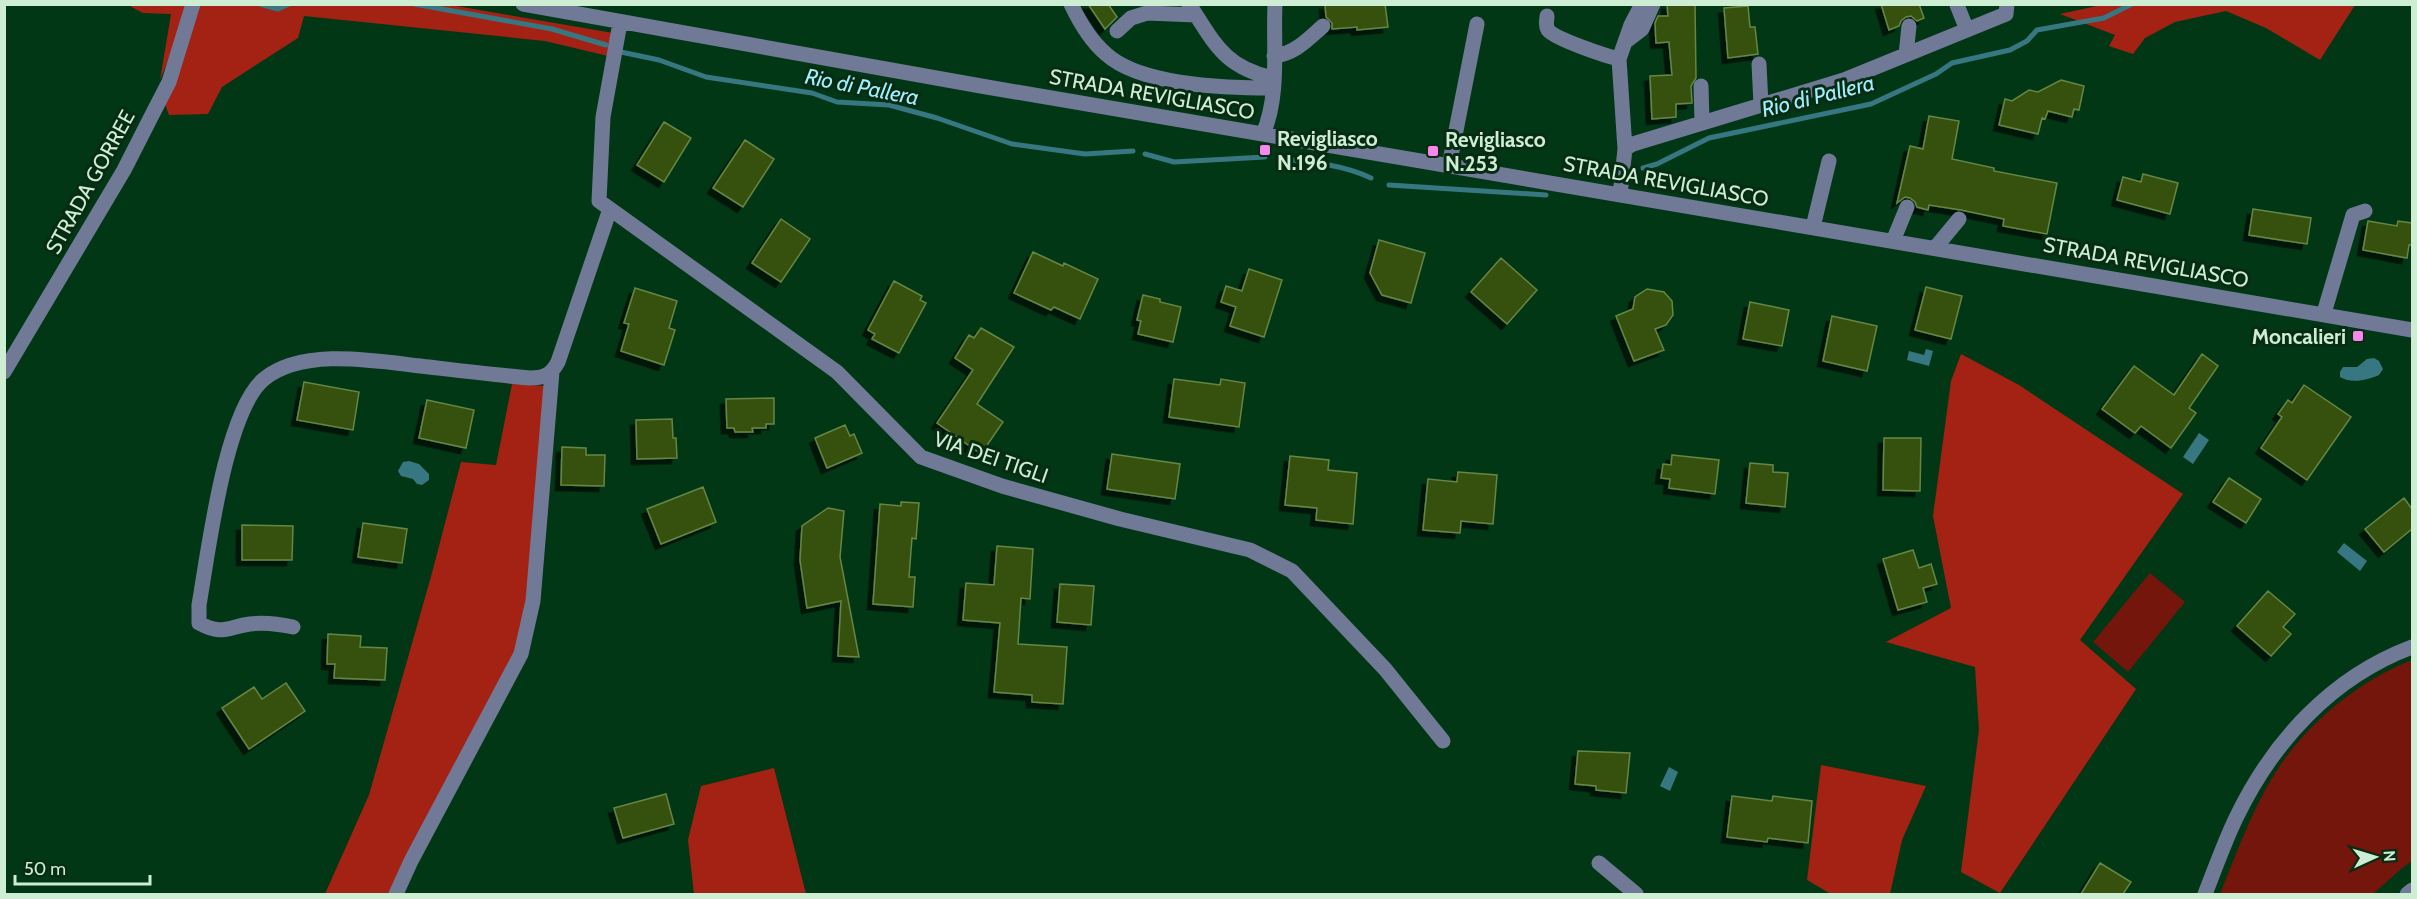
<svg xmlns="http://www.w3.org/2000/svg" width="2417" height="899" font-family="Cabin,sans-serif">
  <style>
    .green { fill: #74160b }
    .forest { fill: #a42213 }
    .water { fill: #377782 }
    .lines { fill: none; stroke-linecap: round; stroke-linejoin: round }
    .stream { stroke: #377782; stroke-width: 5 }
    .building { fill: #34510c; stroke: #668645; stroke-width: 1.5; filter: url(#shadow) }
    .minor { stroke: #707a96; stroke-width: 15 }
    .poi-dot { fill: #f688ec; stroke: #082b13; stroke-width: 2 }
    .labels { text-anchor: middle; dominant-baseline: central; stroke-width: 6; stroke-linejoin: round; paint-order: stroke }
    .street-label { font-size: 21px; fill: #cdeed3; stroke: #082b13 }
    .poi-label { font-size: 21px; font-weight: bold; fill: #cdeed3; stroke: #082b13; text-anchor: start }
    .water-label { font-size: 22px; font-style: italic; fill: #a0effd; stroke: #082b13 }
  </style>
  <defs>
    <filter id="shadow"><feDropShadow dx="-5.5" dy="5.5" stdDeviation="0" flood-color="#0009"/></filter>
  </defs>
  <rect width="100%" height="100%" fill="#023716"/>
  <path class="green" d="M 2150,573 L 2185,602 L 2128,672 L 2093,642 Z
    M 2412,660 L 2412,861 L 2401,869 L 2373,894 L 2220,894 C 2238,850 2257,796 2286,757 C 2318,715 2363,679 2412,660 Z"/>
  <path class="forest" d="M 2106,4 L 2355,4 L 2355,5 L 2320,60 L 2266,28 L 2226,11 L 2175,22 L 2145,38 L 2133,54 L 2109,46 L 2115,35 L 2060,14 Z
    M 128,5 L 187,5 L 179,33 L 160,80 L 171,14 L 143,13 Z
    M 198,5 L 450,5 L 613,33 L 608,56 L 545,41 L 304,16 L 298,38 L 222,87 L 208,114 L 169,115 L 164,102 Z
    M 1961,354 L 2019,385 L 2183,494 L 2080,640 L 2136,689 L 2000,893 L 1961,872 L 1979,730 L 1975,667 L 1886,642 L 1951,608 L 1933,516 L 1951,381 Z
    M 512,384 L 545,386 L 527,596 L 517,650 L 389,894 L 325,894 L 369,795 L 432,573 L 461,462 L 496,465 Z
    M 1821,765 L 1926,786 L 1902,840 L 1890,894 L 1831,894 L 1807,880 Z
    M 774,768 L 806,894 L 694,894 L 688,840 L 701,786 Z"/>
  <path class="water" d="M 1926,349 L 1933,351 L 1929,366 L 1907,360 L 1909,351 L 1924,355 Z
    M 2374,358 L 2379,361 L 2383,369 L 2379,375 C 2367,380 2352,384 2340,377 L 2340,372 L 2343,367 L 2357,367 L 2367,359 Z
    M 2199,433 L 2209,440 L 2193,464 L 2183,457 Z
    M 409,461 L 419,464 L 429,474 L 429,480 L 422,485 L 417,484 L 413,479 L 401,476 L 398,471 L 403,462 Z
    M 2344,543 L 2367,561 L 2360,571 L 2337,552 Z
    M 1669,767 L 1678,772 L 1670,791 L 1660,786 Z"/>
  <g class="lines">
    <path class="stream" d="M 260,4 L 278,9 L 289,4
      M 414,4 L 552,29 L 606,45
      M 621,52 L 659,60 L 706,77 L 812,93 L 837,102 L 889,105 L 937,118 L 1012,144 L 1085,154 L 1133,151
      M 1145,154 L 1174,162 L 1265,157
      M 1282,159 C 1312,162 1343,165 1371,178
      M 1643,168 L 1657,164 L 1709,138 L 1871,104 L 1936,74 L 1952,63 L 2010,50 L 2027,41 L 2037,30 L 2104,18 L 2132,4
      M 1389,185 L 1546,195"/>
  </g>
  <path class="building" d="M 1088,4 L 1108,4 L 1117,17 L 1105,29 Z
    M 1325,4 L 1385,4 L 1388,27 L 1357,30 L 1357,27 L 1332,29 L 1332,23 L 1326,17 Z
    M 1667,4 L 1695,4 L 1696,78 L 1691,86 L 1692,103 L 1676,104 L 1676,117 L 1652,119 L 1650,76 L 1672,75 L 1669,42 L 1656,43 L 1655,23 L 1658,16 L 1668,16 Z
    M 1881,4 L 1919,4 L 1924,18 L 1917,21 L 1911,16 L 1906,17 L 1901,21 L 1899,26 L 1889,30 Z
    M 1748,6 L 1750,27 L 1755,27 L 1758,54 L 1728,58 L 1724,8 Z
    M 2061,80 L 2084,86 L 2079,110 L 2074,109 L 2072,117 L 2048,111 L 2045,119 L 2042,118 L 2038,134 L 1999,125 L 2005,99 L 2012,101 L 2029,90 L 2038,92 Z
    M 1929,116 L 1959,121 L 1952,159 L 1994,168 L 1994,171 L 2057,183 L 2047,234 L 2003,226 L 2004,219 L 1961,210 L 1929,205 L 1928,210 L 1917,207 L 1915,202 L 1910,198 L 1905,197 L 1897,203 L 1910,146 L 1923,149 Z
    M 664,122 L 691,138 L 664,182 L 637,165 Z
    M 745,140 L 774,159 L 743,207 L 713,188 Z
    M 2143,174 L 2178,183 L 2170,214 L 2117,200 L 2123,177 L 2141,182 Z
    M 2253,209 L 2311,218 L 2307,244 L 2249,235 Z
    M 781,219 L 810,239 L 781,282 L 752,263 Z
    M 2368,221 L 2397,226 L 2398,221 L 2412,223 L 2412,245 L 2409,245 L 2407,258 L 2363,250 Z
    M 1379,240 L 1425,253 L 1411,303 L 1382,295 L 1370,273 Z
    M 1033,252 L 1063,266 L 1064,263 L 1098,279 L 1080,319 L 1054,307 L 1051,310 L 1014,293 Z
    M 1501,258 L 1537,290 L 1507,324 L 1471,292 Z
    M 1249,269 L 1282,280 L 1264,337 L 1230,326 L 1236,307 L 1221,302 L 1226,286 L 1242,291 Z
    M 894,281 L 922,296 L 920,300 L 926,303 L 899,353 L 872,339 L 875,334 L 868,330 Z
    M 1926,287 L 1962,296 L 1951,339 L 1915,330 Z
    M 635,288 L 677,301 L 669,328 L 675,330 L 664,365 L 621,351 L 629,324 L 624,323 Z
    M 1647,289 L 1664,292 L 1672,301 L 1673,315 L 1666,325 L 1655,329 L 1664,350 L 1634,361 L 1616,316 L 1633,309 L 1635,297 Z
    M 1143,295 L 1160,299 L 1160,302 L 1181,307 L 1173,342 L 1138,334 L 1141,321 L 1137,320 Z
    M 1750,302 L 1789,310 L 1782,346 L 1743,339 Z
    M 1832,316 L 1877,326 L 1867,371 L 1823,361 Z
    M 981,328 L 1014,347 L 977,404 L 1003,422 L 981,454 L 937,423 L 973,370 L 955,358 L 969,335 L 974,338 Z
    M 2202,354 L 2218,366 L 2189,408 L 2196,413 L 2171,448 L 2141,426 L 2135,433 L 2102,409 L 2134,366 L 2174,395 Z
    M 1174,379 L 1220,385 L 1221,379 L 1245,383 L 1239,427 L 1169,417 Z
    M 304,382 L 359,392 L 353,430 L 297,420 Z
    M 2304,385 L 2351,417 L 2307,480 L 2261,448 L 2282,417 L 2278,414 L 2288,400 L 2292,403 Z
    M 774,398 L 774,424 L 766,424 L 766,428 L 752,428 L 753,432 L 735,432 L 734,428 L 727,428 L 726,399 Z
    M 427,400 L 474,410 L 466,448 L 419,438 Z
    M 672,419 L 673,438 L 676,438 L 677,458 L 637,459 L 636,420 Z
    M 845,425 L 850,436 L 854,434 L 862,453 L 827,468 L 815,438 Z
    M 1884,438 L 1921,438 L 1920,491 L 1883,490 Z
    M 562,447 L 586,448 L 586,455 L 605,455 L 604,486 L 561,485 Z
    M 1112,454 L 1180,464 L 1175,499 L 1107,489 Z
    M 1672,455 L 1719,460 L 1715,494 L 1669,488 L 1670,479 L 1661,478 L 1663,464 L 1671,465 Z
    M 1290,456 L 1329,460 L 1328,470 L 1357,473 L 1353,524 L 1316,520 L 1317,508 L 1285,505 Z
    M 1750,463 L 1773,465 L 1773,472 L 1788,473 L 1785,507 L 1746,503 Z
    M 1458,472 L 1497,475 L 1493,524 L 1461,521 L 1460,533 L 1423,530 L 1428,479 L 1457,482 Z
    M 2229,478 L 2261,499 L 2246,523 L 2213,502 Z
    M 703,487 L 716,522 L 661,544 L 647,509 Z
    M 2404,498 L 2412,509 L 2412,529 L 2384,552 L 2365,529 Z
    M 901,502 L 919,503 L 916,539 L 912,538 L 909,577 L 915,577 L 913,607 L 873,604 L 880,504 L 901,506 Z
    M 828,508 L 844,511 L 840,557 L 859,657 L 838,656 L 841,601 L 807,608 L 800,560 L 802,526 Z
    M 363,523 L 407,529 L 402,563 L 358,557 Z
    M 242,525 L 293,526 L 292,560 L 242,560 Z
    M 997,546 L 1033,549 L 1030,599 L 1021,598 L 1018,644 L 1067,647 L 1063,704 L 1032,702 L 1032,695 L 994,692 L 1000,623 L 963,620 L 966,583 L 994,585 Z
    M 1913,550 L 1919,568 L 1931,564 L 1937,584 L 1923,588 L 1927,602 L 1898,610 L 1883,559 Z
    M 1060,584 L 1094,586 L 1091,625 L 1057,622 Z
    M 2268,591 L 2295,614 L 2283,627 L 2291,634 L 2271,656 L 2237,626 Z
    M 328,634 L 361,636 L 360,647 L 387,648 L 385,680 L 334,678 L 335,664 L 327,664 Z
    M 286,683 L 305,711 L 249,749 L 222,708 L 254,687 L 262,699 Z
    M 1578,751 L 1630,753 L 1626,793 L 1596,790 L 1596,786 L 1575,784 Z
    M 666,794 L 674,824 L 623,838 L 614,808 Z
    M 1732,796 L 1772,801 L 1773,796 L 1812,801 L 1808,843 L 1768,838 L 1767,842 L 1727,837 Z
    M 2100,863 L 2131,882 L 2123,894 L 2081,894 Z"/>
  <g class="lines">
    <path class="minor" d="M 523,4 L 981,86 L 2412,330
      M 1071,4 C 1079,21 1092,42 1106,54 C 1141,86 1227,88 1272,88
      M 1189,4 C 1215,44 1224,67 1273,78
      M 1957,5 L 1967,30
      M 1547,16 C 1547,21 1545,25 1548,30 C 1555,39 1606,56 1619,59
      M 620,23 L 603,117 L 599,201 L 837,372 L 921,457 L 1002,486 L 1120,519 L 1250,550 L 1292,571 L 1385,669 L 1443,741
      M 1117,31 L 1131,18 L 1147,13 L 1196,15
      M 1625,42 L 1642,29 L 1653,4
      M 1906,55 L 1909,26
      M 1274,56 C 1295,54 1308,39 1323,26
      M 1759,64 L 1761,105
      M 1701,86 L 1702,122
      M 1263,134 C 1280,95 1273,46 1275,4
      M 1625,149 L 1633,144 L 1844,80 L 2006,14 L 2007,4
      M 1449,166 L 1477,24
      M 1620,195 L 1625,149 L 1619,59 L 1631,25 L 1642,4
      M 1813,227 L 1829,161
      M 1893,241 L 1907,207
      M 1935,248 L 1959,219
      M 2324,313 L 2353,215 L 2365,211
      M 4,372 L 124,170 L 152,115 L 169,82 L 193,4
      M 293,627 C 279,624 265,622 250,624 C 227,627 223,636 199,623 L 199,605 C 208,554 225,411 264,379 C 305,346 381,362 429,367 C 463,371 496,375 530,378 C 544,378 551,375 558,362 L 610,209
      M 1599,863 L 1636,894
      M 396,894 L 411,861 L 521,654 L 533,601 L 552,372
      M 2205,894 C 2215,869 2224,843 2236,818 C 2273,741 2332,677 2412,647
      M 2407,894 L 2412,890"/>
  </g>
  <g class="poi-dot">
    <rect x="1259" y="144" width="12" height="12" rx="3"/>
    <rect x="1427" y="145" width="12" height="12" rx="3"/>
    <rect x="2352" y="330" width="12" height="12" rx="3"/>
  </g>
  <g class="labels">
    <g class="street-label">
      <text transform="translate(1152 94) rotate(10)">STRADA REVIGLIASCO</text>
      <text transform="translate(1666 181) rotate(10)">STRADA REVIGLIASCO</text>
      <text transform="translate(90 182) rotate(-61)">STRADA GORREE</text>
      <text transform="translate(2146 262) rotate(10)">STRADA REVIGLIASCO</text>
      <text transform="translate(991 457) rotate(19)">VIA DEI TIGLI</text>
    </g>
    <g class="poi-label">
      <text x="1277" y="138">Revigliasco<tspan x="1277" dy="24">N.196</tspan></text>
      <text x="1445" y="139">Revigliasco<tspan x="1445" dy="24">N.253</tspan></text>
      <text x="2346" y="336" text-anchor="end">Moncalieri</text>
    </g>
    <g class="water-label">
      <text transform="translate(862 87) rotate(11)">Rio di Pallera</text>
      <text transform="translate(1818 96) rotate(-14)">Rio di Pallera</text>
    </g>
  </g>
  <rect width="2417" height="899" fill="none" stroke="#cdeed3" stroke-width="12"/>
  <g transform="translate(2375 857) rotate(86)" stroke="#082b13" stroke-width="4.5" paint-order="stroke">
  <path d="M0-4.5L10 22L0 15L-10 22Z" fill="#cdeed3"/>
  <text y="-9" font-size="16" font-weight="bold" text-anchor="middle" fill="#cdeed3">N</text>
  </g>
  <path d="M15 875v9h135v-9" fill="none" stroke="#cdeed3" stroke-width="3"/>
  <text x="24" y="875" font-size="18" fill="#cdeed3" stroke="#082b13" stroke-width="4.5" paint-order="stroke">50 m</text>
</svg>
